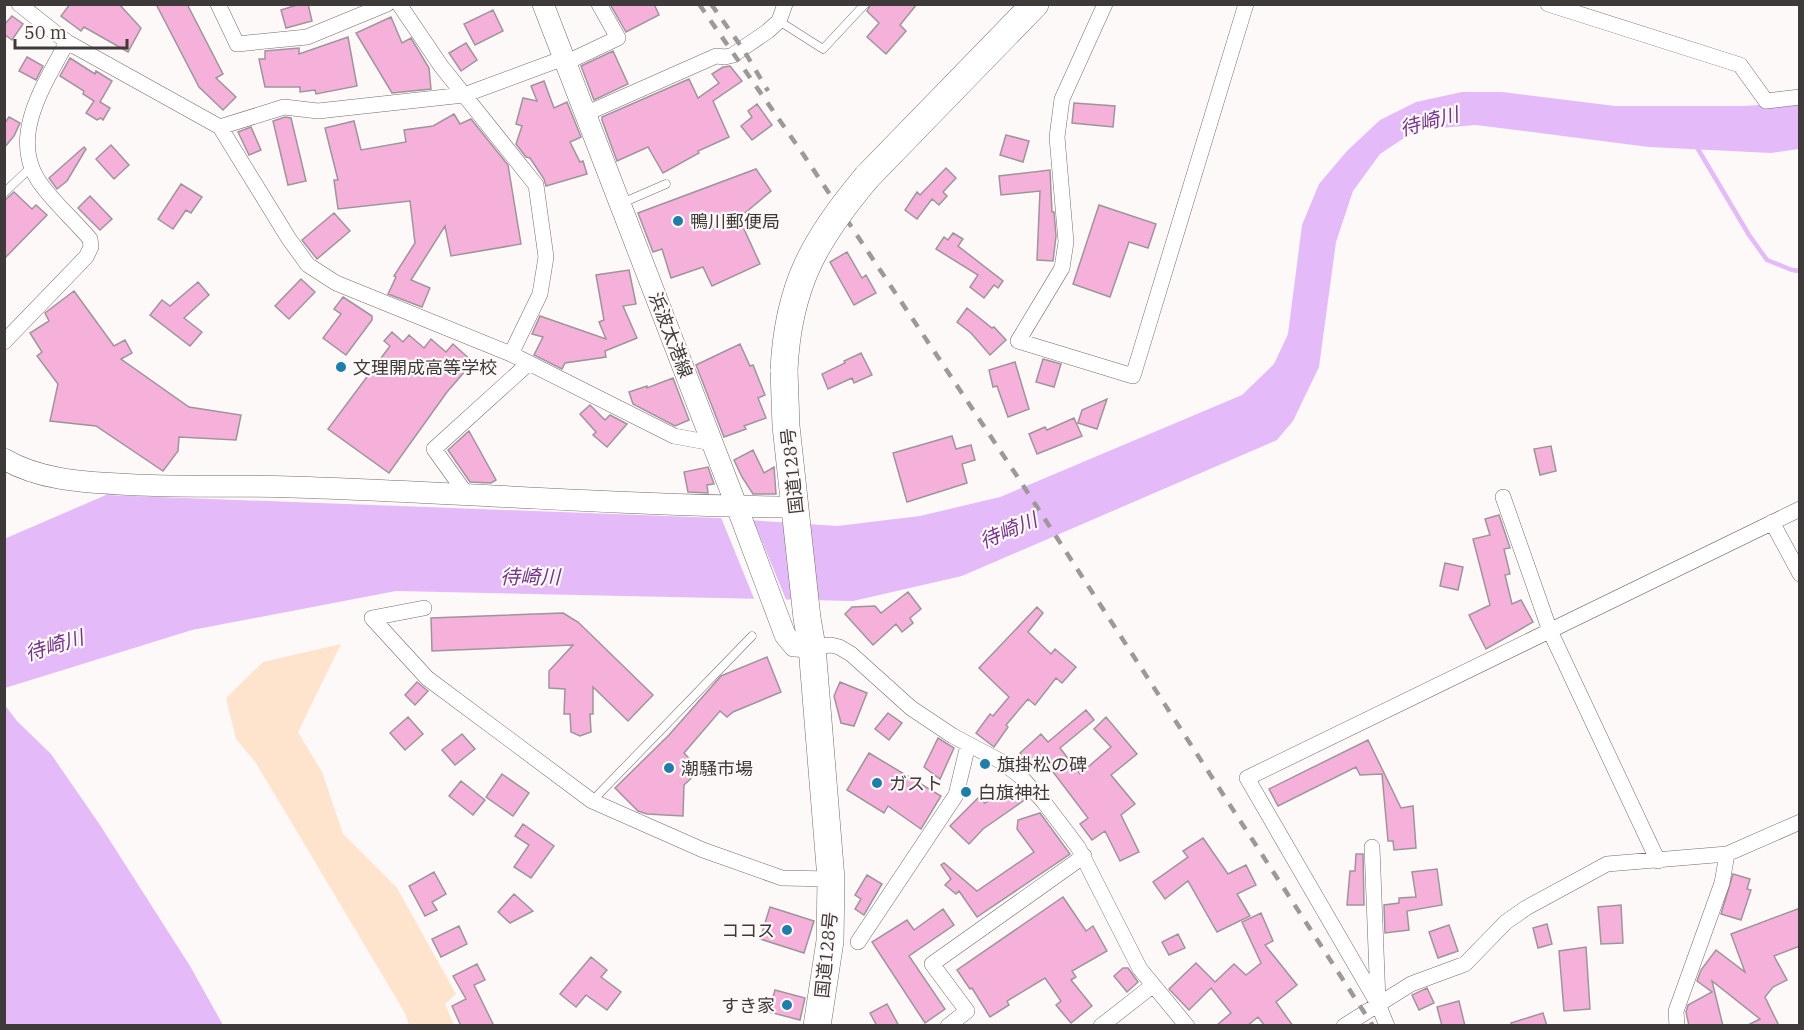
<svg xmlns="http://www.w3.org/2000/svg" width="1804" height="1030" font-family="'IBM Plex Serif','Noto Sans JP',serif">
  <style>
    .green { fill: #fee4cd }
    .water { fill: #e5baf9 }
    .pier { fill: #fef9f9 }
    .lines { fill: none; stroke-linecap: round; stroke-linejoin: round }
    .stream { stroke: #e5baf9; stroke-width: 4.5 }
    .building { fill: #f6b1db; stroke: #9e959a; stroke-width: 1.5 }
    .lane-casing { stroke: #766c6d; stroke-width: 9 }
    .street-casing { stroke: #766c6d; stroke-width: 16 }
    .secondary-casing { stroke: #766c6d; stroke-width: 22 }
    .highway-casing { stroke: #766c6d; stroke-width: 28 }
    .lane { stroke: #fff; stroke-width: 8 }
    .street { stroke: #fff; stroke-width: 15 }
    .secondary { stroke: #fff; stroke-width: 21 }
    .highway { stroke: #fff; stroke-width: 27 }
    .rail { stroke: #9e9999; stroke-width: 4.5; stroke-dasharray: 10 10; stroke-linecap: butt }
    .highway-bridge-casing { stroke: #766c6d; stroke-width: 28; stroke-linecap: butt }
    .highway-bridge { stroke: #fff; stroke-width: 27 }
    .poi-dot { fill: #1b7faa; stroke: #fef9f9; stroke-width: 2 }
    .labels { text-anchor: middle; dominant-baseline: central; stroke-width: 4.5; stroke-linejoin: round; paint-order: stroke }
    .poi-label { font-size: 18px; fill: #3e3a3a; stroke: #fef9f9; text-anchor: start }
    .street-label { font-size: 18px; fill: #3e3a3a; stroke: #fef9f9 }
    .water-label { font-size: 20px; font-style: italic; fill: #75358f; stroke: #fef9f9 }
  </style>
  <rect width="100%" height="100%" fill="#fef9f9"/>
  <path class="green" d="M 341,644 L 298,732 L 322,772 L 343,834 L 397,888 L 456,994 L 445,1004 L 454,1025 L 409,1025 L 405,1013 L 256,763 L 236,739 L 226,698 L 263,662 Z"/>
  <path class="water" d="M 1462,92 L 1502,92 L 1615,106 L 1744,106 L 1799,102 L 1799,149 L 1771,153 L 1649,147 L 1476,125 L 1416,130 L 1380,154 L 1353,191 L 1336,242 L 1319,367 L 1293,421 L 1277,440 L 962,576 L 853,601 L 396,591 L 192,630 L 5,688 L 4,539 L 106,495 L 719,518 L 837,526 L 920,516 L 1000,497 L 1242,395 L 1274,364 L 1288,334 L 1302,225 L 1319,184 L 1347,151 L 1380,120 L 1416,102 Z
    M 4,704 L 17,721 L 51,754 L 100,825 L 190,966 L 223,1025 L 5,1025 Z"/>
  <path class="pier" d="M 720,515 L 752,517 L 787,602 L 755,601 Z"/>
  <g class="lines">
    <path class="stream" d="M 1695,144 L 1749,235 L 1767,260 L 1792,270 L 1800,271"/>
  </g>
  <path class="building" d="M 70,4 L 119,4 L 141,28 L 128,52 L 84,27 L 81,31 L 61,16 Z
    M 156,4 L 187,4 L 223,74 L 216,78 L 236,97 L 223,110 L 199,87 Z
    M 300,4 L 308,4 L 312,21 L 286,28 L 281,10 Z
    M 610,4 L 654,4 L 659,15 L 626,32 Z
    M 871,4 L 917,4 L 900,25 L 906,31 L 886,54 L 867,37 L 879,23 L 867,11 Z
    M 493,10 L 503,31 L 475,45 L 464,24 Z
    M 12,16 L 23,24 L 12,40 L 4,34 L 4,25 Z
    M 391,17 L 402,43 L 411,38 L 429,68 L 431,89 L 392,93 L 356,33 Z
    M 348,37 L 357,86 L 316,94 L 315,90 L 300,92 L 300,87 L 265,87 L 259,59 L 265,59 L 265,51 L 299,48 L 299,54 Z
    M 466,43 L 477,60 L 461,71 L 449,53 Z
    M 613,51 L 628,84 L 594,100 L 581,66 Z
    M 27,57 L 43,66 L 36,80 L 19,71 Z
    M 70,58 L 95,74 L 96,71 L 112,81 L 100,102 L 110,108 L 103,120 L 101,118 L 97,120 L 86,113 L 94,101 L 83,94 L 84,91 L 60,76 Z
    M 730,66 L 742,81 L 713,101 L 729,137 L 698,151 L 699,153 L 663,173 L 648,147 L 617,161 L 602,120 L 602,117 L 689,79 L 698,98 L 719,83 L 712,74 L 723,67 Z
    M 544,81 L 554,108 L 567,102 L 581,137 L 570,142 L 580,162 L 583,161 L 587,174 L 546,186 L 544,179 L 530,158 L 526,157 L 516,144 L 522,126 L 516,124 L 523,98 L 537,101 L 531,86 Z
    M 1074,103 L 1115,106 L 1113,127 L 1072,123 Z
    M 757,104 L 772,125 L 752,140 L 741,126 L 752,117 L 748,111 Z
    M 454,114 L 460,124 L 471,119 L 508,165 L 521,244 L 451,256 L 445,226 L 411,280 L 430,288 L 422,307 L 388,294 L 396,277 L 394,276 L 415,243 L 410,201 L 338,209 L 334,180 L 338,180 L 325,128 L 354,121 L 361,150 L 406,142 L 404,130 L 433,126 Z
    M 9,117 L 20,123 L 14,136 L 4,148 L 4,124 Z
    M 285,117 L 291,118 L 306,181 L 288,185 L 273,121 Z
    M 251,127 L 261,150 L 249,155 L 238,132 Z
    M 1006,135 L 1029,141 L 1023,162 L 1000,155 Z
    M 111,145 L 129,165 L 114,179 L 96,159 Z
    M 84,147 L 86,149 L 67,181 L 57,189 L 49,178 Z
    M 946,168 L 956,178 L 943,192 L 947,196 L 939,205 L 932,199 L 917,219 L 905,210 L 917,192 L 920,195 Z
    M 756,169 L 771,191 L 739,218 L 760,264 L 712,286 L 703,267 L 671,278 L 662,249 L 653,252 L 638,213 Z
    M 1050,170 L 1052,212 L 1054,212 L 1056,236 L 1053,261 L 1037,260 L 1040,191 L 1001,195 L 999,176 Z
    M 181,184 L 202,197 L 191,213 L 186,210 L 173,229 L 158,219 Z
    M 14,192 L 32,209 L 36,205 L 47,215 L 4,259 L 4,201 Z
    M 90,196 L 112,219 L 100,230 L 78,208 Z
    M 1099,205 L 1156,224 L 1148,248 L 1129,242 L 1110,297 L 1073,284 Z
    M 334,213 L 350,231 L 317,259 L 302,240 Z
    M 953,233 L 963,239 L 958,246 L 1003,281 L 998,288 L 994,285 L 984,298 L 970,287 L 978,275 L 936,249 L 944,237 L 948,240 Z
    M 847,252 L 862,278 L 866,275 L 876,293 L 854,305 L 830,262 Z
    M 629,270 L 636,304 L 623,306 L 637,338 L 605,351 L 606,357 L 565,363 L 562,369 L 534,355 L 543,337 L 532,334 L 540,316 L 606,339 L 599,322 L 604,320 L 596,275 Z
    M 301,279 L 315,292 L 289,319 L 275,306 Z
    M 198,282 L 209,295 L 184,318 L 202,332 L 190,346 L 150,315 L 162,300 L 170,306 Z
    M 74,291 L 114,346 L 125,340 L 132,353 L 121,359 L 189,407 L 241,415 L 236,440 L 179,437 L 178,451 L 163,471 L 96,426 L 50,421 L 58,384 L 37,356 L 42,352 L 30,333 L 49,321 L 45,313 Z
    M 343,297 L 372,316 L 372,320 L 346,355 L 323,338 L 341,314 L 334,309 Z
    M 967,308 L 992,328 L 994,327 L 1006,340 L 990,355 L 971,333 L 957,322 Z
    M 392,332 L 403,342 L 409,335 L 424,348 L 431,339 L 446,352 L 453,344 L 473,362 L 447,392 L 389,473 L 328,429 L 390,346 L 384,341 Z
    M 740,344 L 750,366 L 753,365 L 765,395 L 758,398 L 766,418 L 744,426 L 746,429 L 724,437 L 696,365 Z
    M 861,353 L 872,375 L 854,383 L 852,378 L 828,389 L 822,374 L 845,363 L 844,361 Z
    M 1043,359 L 1061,364 L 1054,387 L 1036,382 Z
    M 1015,362 L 1029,409 L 1008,417 L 997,386 L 993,387 L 989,370 Z
    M 673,378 L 689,420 L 675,426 L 633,404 L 629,392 L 647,386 L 647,388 Z
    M 1107,399 L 1097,429 L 1078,423 L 1082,410 Z
    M 590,405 L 605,420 L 610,415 L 627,424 L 607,447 L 593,435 L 596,432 L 580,414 Z
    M 1074,418 L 1082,436 L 1037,454 L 1029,434 L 1045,427 L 1047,430 Z
    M 469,431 L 496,480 L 491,483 L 470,482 L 448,450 Z
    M 952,436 L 956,449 L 971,445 L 975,460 L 962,464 L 967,483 L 907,502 L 893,453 Z
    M 1551,446 L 1556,471 L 1540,475 L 1534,449 Z
    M 753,450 L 764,473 L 774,467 L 776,494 L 753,494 L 742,477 L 734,460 Z
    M 708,467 L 714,484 L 707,485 L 708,493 L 688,492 L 684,472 Z
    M 1499,515 L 1510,548 L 1504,549 L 1510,574 L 1505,575 L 1512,604 L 1521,600 L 1533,622 L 1486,649 L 1469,615 L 1490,605 L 1473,539 L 1490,535 L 1485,519 Z
    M 1445,563 L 1463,567 L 1458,590 L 1440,586 Z
    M 908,592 L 921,609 L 910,618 L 913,623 L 902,632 L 896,624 L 873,645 L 845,614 L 852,607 L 875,606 L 881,613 Z
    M 1037,607 L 1043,613 L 1028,632 L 1051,654 L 1055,649 L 1076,667 L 1062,683 L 1056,678 L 1035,705 L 1028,699 L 1006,725 L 1008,727 L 994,747 L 976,733 L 990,714 L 993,716 L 1009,697 L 979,668 Z
    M 563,613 L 578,622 L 653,695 L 628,721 L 593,687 L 593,714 L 590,714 L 591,732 L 580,736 L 571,732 L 570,714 L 564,714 L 565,689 L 549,688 L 549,671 L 573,645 L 432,651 L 431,618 Z
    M 767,657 L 781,692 L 733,712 L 727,717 L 720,711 L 684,753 L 700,770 L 684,785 L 683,816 L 647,814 L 638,811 L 615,788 L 669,735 L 721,676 Z
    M 417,682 L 428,691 L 415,705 L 405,695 Z
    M 840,682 L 867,693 L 854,726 L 841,723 L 834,696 Z
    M 1086,710 L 1094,720 L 1060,748 L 1080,774 L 1111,747 L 1094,729 L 1106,717 L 1137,754 L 1111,775 L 1135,804 L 1121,815 L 1139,852 L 1120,861 L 1105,831 L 1092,840 L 1080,824 L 1088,818 L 1044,760 L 1034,769 L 1020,753 L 1041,734 L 1048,742 Z
    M 888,713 L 902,723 L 889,740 L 875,729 Z
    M 408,717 L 423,734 L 405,750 L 390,733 Z
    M 462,734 L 475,749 L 455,765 L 442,750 Z
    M 938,738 L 954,748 L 940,779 L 924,767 Z
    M 1368,740 L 1401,808 L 1413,806 L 1416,848 L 1394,850 L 1393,841 L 1388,841 L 1382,774 L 1360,775 L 1356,767 L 1278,806 L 1269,789 Z
    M 869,753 L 941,796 L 921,829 L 888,806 L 884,813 L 847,790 Z
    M 502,774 L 529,793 L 513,816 L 486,797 Z
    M 461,781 L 485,800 L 473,815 L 449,796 Z
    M 1013,785 L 1026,799 L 983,829 L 969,844 L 950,826 L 978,798 L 985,803 L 994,797 L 996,800 Z
    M 1040,813 L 1070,854 L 977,917 L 959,891 L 956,894 L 945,885 L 951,879 L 941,865 L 944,863 L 977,891 L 1034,852 L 1017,829 L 1018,820 Z
    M 523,824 L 554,846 L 531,878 L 514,867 L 529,845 L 515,836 Z
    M 1203,838 L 1228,874 L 1246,865 L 1256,885 L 1237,894 L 1250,916 L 1217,932 L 1188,881 L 1165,899 L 1153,882 L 1188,857 L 1183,851 Z
    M 1356,854 L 1363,854 L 1364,905 L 1347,905 L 1350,871 L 1355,871 Z
    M 1437,869 L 1442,905 L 1407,911 L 1409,930 L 1385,933 L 1384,905 L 1399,903 L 1399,898 L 1416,897 L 1412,872 Z
    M 434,872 L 446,894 L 432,902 L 437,910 L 425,916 L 409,886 Z
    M 1733,874 L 1750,879 L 1747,889 L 1751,890 L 1741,920 L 1721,914 Z
    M 867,875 L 882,884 L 864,915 L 855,909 L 861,899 L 855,895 Z
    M 514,894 L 533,911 L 510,923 L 498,912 Z
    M 1063,897 L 1086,931 L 1093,926 L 1107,951 L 1072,971 L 1076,977 L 1071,980 L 1092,1006 L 1071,1023 L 1056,1005 L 1061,1001 L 1045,978 L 1007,1001 L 1009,1005 L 990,1017 L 972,988 L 970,989 L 957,970 Z
    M 1621,905 L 1623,943 L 1601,944 L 1598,907 Z
    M 770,907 L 814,921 L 804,953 L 760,939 Z
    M 1800,908 L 1800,946 L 1774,956 L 1787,980 L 1773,987 L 1765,997 L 1779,1026 L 1746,1026 L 1760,1019 L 1712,981 L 1723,1026 L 1689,1026 L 1686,1012 L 1688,1005 L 1712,992 L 1697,981 L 1701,970 L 1716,950 L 1745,972 L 1731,934 Z
    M 943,909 L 954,925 L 909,956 L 945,1009 L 925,1023 L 872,942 L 907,920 L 914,930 Z
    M 1261,913 L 1273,941 L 1265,945 L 1297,985 L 1276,1002 L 1293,1026 L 1265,1026 L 1258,1017 L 1247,1026 L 1216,1026 L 1231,1013 L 1211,988 L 1189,1010 L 1169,989 L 1196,963 L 1215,982 L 1234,964 L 1246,975 L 1261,963 L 1242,922 Z
    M 1547,924 L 1552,944 L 1538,948 L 1533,928 Z
    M 1449,925 L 1458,951 L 1438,958 L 1429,932 Z
    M 459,926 L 467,944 L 441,957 L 432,939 Z
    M 1178,934 L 1185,948 L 1169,955 L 1162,942 Z
    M 1586,947 L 1590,1009 L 1564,1011 L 1559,951 Z
    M 591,957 L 607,970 L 601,977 L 621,992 L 607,1010 L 586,995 L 576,1007 L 560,994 Z
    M 477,964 L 485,980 L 474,985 L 494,1026 L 461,1026 L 452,1006 L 466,999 L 453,976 Z
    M 1123,968 L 1128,968 L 1138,982 L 1127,992 L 1114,976 Z
    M 1427,988 L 1434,1003 L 1419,1010 L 1412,995 Z
    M 775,990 L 805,998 L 800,1020 L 769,1012 Z
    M 1459,1001 L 1465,1026 L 1442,1026 L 1437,1007 Z
    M 887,1004 L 899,1026 L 877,1026 L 870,1013 Z
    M 1543,1013 L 1547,1026 L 1512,1026 L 1511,1023 Z"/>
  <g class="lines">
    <defs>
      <path id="lane" d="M 779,21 L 823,49 L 865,4
        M 4,193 L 31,167
        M 622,203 L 666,184
        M 592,801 L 752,636"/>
      <path id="street" d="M 19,4 L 67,42 L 220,127 L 284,107 L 318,111 L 464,95 L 564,58
        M 218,4 L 237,44 L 307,37 L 387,4
        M 399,4 L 441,66 L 536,185 L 546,257 L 540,294 L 511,354
        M 1105,4 L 1062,99 L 1057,137 L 1066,242 L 1062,268 L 1018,341 L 1133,376 L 1246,4
        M 1548,4 L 1740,65 L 1766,101 L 1800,97
        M 565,63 L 618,38 L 599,4
        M 585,114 L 716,56 L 725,57 L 733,55 L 768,31 L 779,21 L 785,4
        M 220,127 L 289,239 L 308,265 L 336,283 L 511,354 L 674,436 L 712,443
        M 4,342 L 86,257 L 91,247 L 90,239 C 74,220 51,200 38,180 C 9,135 46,82 67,42
        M 467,495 L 434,449 L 529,363
        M 1503,497 L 1550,631 L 1658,861
        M 1772,522 L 1800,574
        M 372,618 L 427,678 L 592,801 L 703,850 L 782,878 L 831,879
        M 372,618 L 424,608
        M 812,647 L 831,645 L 839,647 L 851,654 L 911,708 L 953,736 L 1002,762 L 1020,776 L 1043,801 L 1078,847 L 1140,969 L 1187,1026
        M 1372,847 L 1378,1001
        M 858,942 L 956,795 L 968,745
        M 948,1026 L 967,1011 L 932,964 L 1084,856
        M 1101,1026 L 1152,986
        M 1344,1026 L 1411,984 L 1465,964 L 1506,922 L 1526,908 L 1607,864 L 1727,854 L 1800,822
        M 1387,1026 L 1378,1004 L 1247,778 L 1800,509
        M 1677,1026 L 1676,1011 L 1722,883 L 1727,854"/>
      <path id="secondary" d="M 543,4 L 737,507 L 785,635 L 794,646 L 812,647
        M 4,459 C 38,479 80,482 119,484 C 176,488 234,485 291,487 C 459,492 627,506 795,507"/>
      <path id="highway" d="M 867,177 L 1035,4
        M 784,370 L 786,426 L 807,618 L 812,647 L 831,879 L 830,941 L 817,1026"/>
    </defs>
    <use href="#lane" class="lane-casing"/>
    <use href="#street" class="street-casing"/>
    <use href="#secondary" class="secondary-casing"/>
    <use href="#highway" class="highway-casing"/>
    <use href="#lane" class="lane"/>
    <use href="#street" class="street"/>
    <use href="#secondary" class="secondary"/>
    <use href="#highway" class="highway"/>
    <path class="rail" d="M 699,4 L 803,154 L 1015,473 L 1373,1026
      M 711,4 L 743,49 L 768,91"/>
    <defs>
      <path id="highway-bridge" d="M 784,370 C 788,286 814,240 867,177"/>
    </defs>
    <use href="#highway-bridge" class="highway-bridge-casing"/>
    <use href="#highway-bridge" class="highway-bridge"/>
  </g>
  <g class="poi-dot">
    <circle cx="678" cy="221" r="6"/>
    <circle cx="341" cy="367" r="6"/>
    <circle cx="985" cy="764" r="6"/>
    <circle cx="669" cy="768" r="6"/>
    <circle cx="877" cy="783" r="6"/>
    <circle cx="966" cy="792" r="6"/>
    <circle cx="787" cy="930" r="6"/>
    <circle cx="787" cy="1005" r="6"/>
  </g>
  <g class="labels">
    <g class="poi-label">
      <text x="690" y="221">鴨川郵便局</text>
      <text x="353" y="367">文理開成高等学校</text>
      <text x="997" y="764">旗掛松の碑</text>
      <text x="681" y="768">潮騒市場</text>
      <text x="889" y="783">ガスト</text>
      <text x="978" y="792">白旗神社</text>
      <text x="775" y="930" text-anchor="end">ココス</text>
      <text x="775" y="1005" text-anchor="end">すき家</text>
    </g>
    <g class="street-label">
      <text transform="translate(671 335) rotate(69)">浜波太港線</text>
      <text transform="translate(792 471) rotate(-96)">国道128号</text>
      <text transform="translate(826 955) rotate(-84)">国道128号</text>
    </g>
    <g class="water-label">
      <text transform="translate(1429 121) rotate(-15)">待崎川</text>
      <text transform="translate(1008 530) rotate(-23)">待崎川</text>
      <text x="530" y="576">待崎川</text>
      <text transform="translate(54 645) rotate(-17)">待崎川</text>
    </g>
  </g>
  <rect width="1804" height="1030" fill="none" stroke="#3e3a3a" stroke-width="12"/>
  <path d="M15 39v9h112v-9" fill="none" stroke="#3e3a3a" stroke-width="3"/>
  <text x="24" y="39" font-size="18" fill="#3e3a3a" stroke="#fef9f9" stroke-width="4.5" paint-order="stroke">50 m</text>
</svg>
